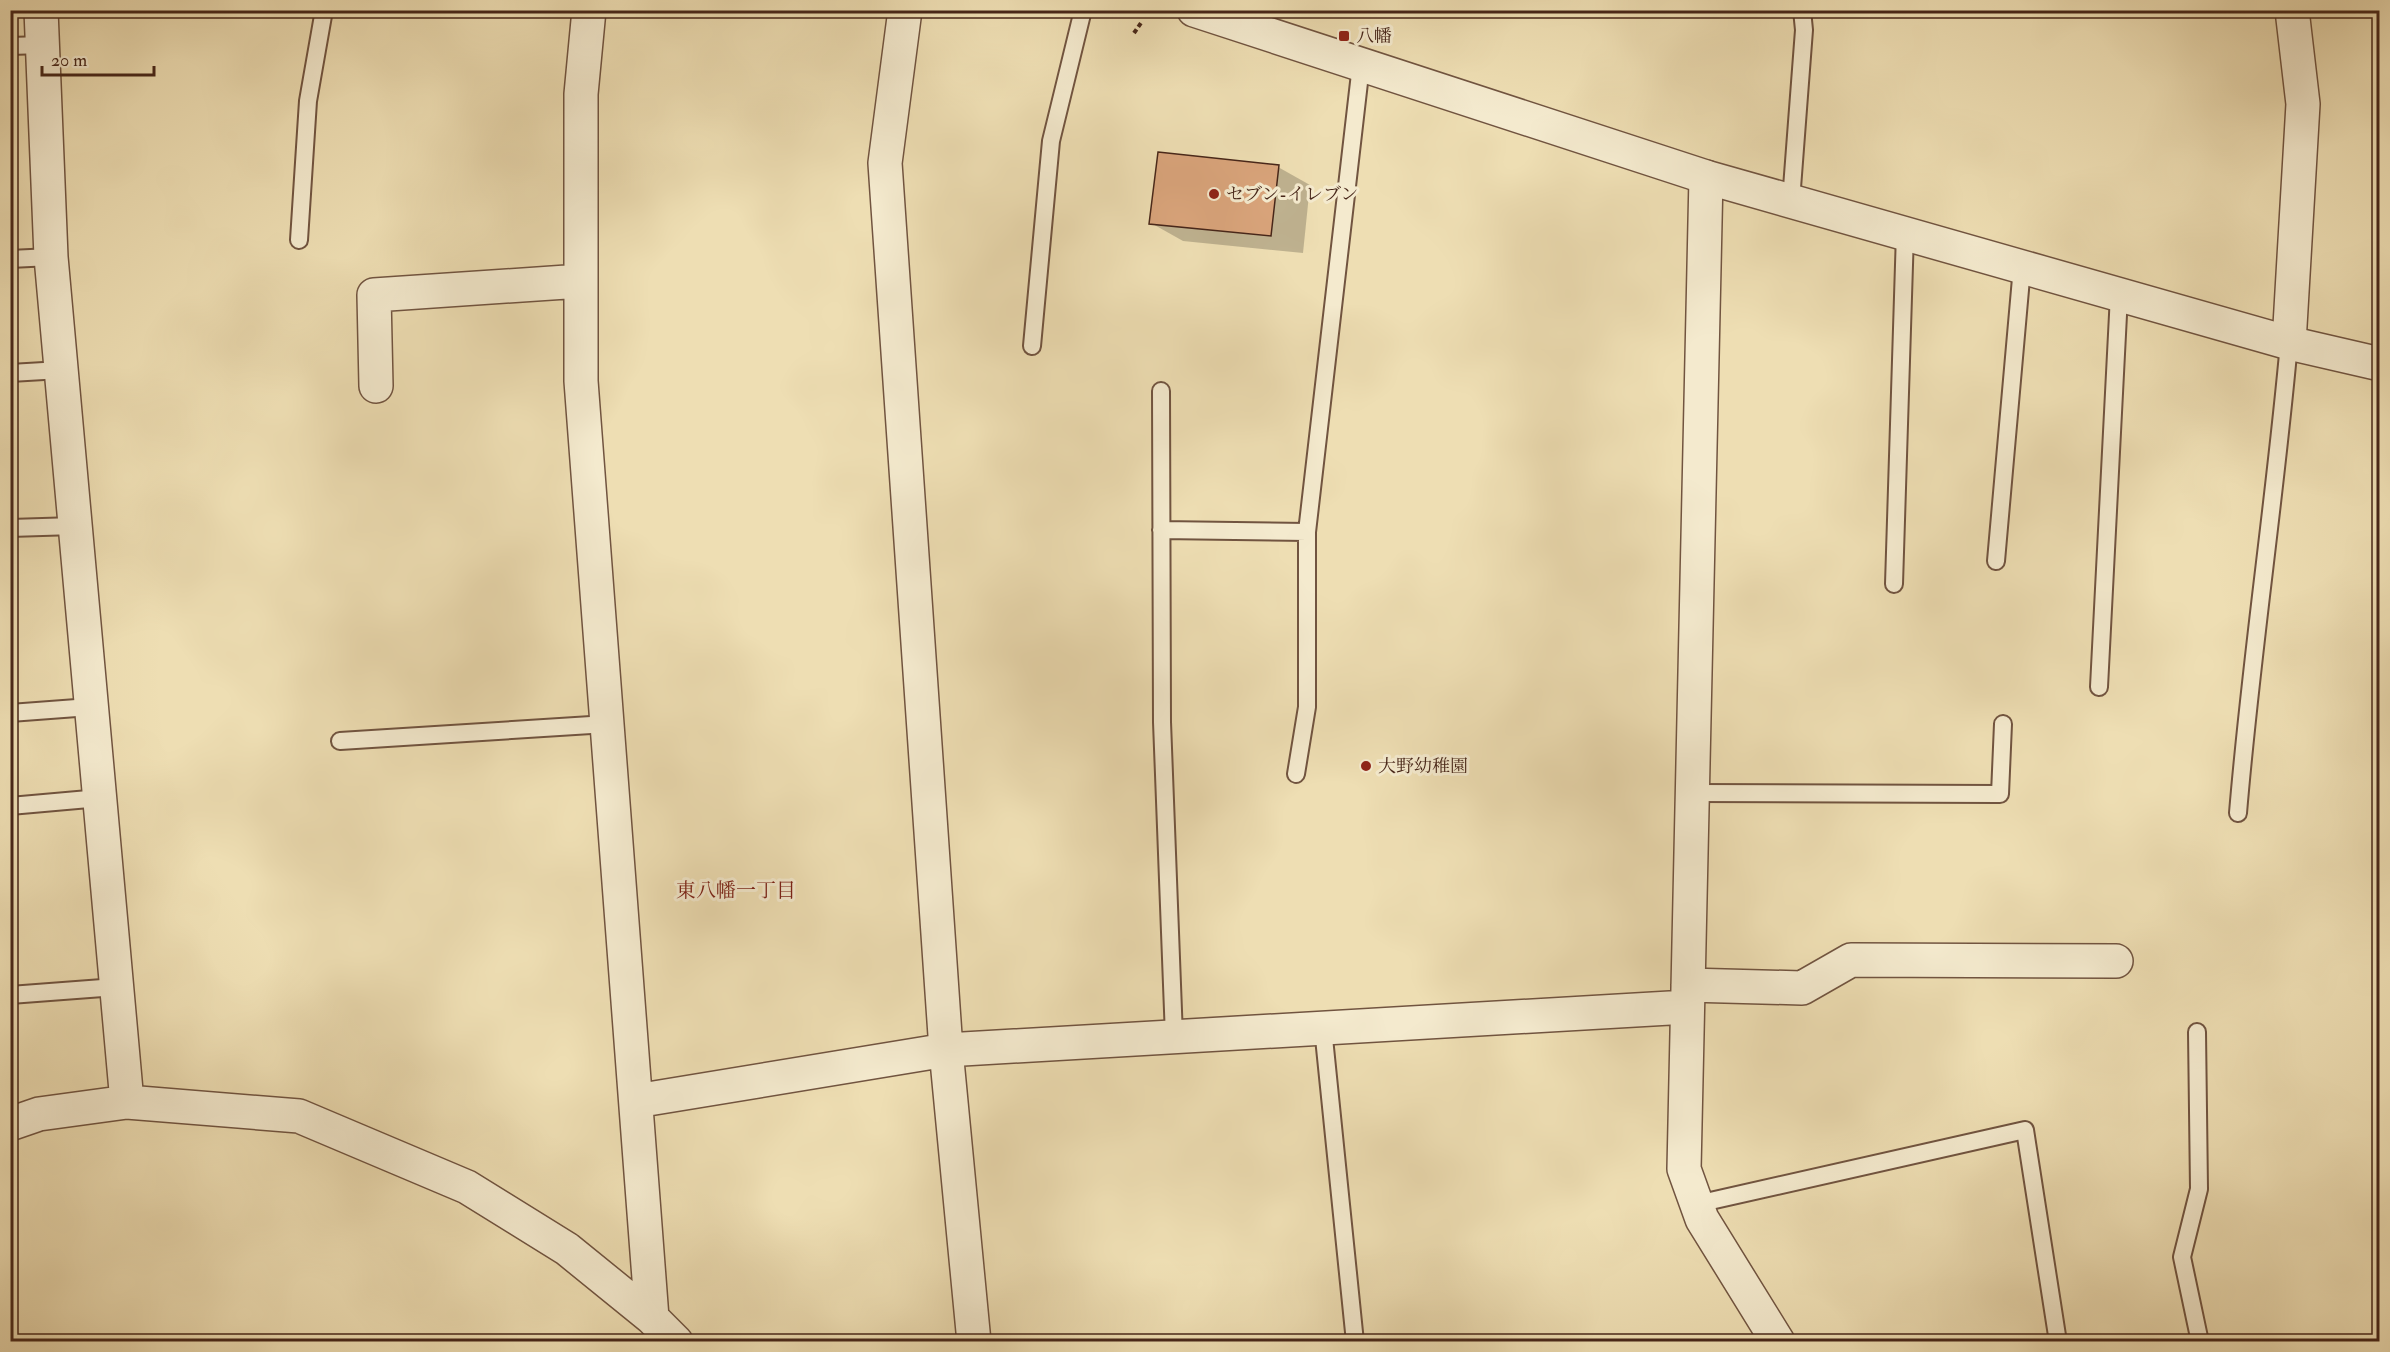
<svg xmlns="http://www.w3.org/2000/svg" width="2390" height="1352" font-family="'IM FELL Double Pica','Noto Serif JP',serif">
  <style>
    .shadow { fill: #0003 }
    .building { fill: #d9a47b; stroke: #472619; stroke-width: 1.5 }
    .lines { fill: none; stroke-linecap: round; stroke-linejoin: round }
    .service-casing { stroke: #715440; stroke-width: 20 }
    .minor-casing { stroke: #715440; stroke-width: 36 }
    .tertiary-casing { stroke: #715440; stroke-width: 36 }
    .path { stroke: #472619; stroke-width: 4; stroke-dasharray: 4.5 3; stroke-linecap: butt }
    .service { stroke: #f4eace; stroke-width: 16 }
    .minor { stroke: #f4eace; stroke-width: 33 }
    .tertiary { stroke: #f4eace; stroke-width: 33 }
    .poi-dot { fill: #8f2418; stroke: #f4eace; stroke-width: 2 }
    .labels { text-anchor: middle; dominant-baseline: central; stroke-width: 6; stroke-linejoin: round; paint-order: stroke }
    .poi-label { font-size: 18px; fill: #472619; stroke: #f4eace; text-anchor: start }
    .neighbourhood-label { font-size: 20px; fill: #7a1f14; stroke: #f4eace }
  </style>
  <rect width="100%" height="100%" fill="#eedeb3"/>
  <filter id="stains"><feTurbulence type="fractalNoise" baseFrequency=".00333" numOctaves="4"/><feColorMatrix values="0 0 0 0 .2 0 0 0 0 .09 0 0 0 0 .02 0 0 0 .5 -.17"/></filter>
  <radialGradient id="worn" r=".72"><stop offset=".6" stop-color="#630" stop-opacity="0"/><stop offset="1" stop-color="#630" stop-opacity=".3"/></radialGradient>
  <path class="shadow" d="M 1278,167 L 1310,185 L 1303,253 L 1183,241 L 1151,223 Z"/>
  <path class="building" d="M 1158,152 L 1279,165 L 1271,236 L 1149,224 Z"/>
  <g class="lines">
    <defs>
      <path id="service" d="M 10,46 L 43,45
        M 1791,201 L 1804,30 L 1802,10
        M 299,240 L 308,101 L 324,10
        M 10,259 L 51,257
        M 1032,346 L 1051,141 L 1083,10
        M 10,373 L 61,370
        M 1161,391 L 1162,722 L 1174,1037
        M 10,528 L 75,526
        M 1161,530 L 1307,532
        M 1996,561 L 2022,267
        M 1894,584 L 1905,233
        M 2099,687 L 2119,295
        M 10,713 L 90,707
        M 340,741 L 607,724
        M 1296,774 L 1307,707 L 1307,532 L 1361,65
        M 1692,793 L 2000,794 L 2003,724
        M 10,806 L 100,798
        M 2238,813 C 2251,656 2275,500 2289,343
        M 10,995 L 116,987
        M 1323,1028 L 1355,1342
        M 2197,1032 L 2199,1189 L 2182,1257 L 2200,1342
        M 1697,1204 L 2025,1130 L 2058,1342"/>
      <path id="minor" d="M 41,10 L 51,257 L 127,1102
        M 589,10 L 581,94 L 581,381 L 652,1318
        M 905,10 L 885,163 L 946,1050 L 974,1342
        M 1706,177 L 1684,1169 L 1702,1219 L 1778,1342
        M 2289,343 L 2303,104 L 2292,10
        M 376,386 L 374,295 L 581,281
        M 1688,985 L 1802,988 L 1851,960 L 2116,961
        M 636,1101 L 946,1050 L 1687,1007
        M 10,1124 L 39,1114 L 127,1102 L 299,1116 L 467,1187 L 567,1249 L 652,1318 L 676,1342"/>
      <path id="tertiary" d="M 1194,10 L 1706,177 L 2289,343 L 2380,364"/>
    </defs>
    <use href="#service" class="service-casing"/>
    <use href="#minor" class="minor-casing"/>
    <use href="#tertiary" class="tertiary-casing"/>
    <path class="path" d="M 1134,33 L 1141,23"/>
    <use href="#service" class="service"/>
    <use href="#minor" class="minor"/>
    <use href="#tertiary" class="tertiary"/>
  </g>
  <g class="poi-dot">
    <rect x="1338" y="30" width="12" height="12" rx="3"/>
    <circle cx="1214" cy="194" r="6"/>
    <circle cx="1366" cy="766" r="6"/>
  </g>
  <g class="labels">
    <g class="poi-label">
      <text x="1356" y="36">八幡</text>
      <text x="1226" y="194">セブン-イレブン</text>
      <text x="1378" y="766">大野幼稚園</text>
    </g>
    <g class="neighbourhood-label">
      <text x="736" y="890">東八幡一丁目</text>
    </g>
  </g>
  <rect width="2390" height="1352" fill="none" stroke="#eedeb3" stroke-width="36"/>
  <rect x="12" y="12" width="2366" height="1328" fill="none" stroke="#472619" stroke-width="3"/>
  <rect x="18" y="18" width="2354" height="1316" fill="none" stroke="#472619" stroke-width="1.5"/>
  <path d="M42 66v9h112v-9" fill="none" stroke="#472619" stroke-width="3"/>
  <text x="51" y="66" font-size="18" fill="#472619" stroke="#f4eace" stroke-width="4.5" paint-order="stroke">20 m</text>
  <rect width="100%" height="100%" filter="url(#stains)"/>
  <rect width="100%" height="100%" fill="url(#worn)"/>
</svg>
